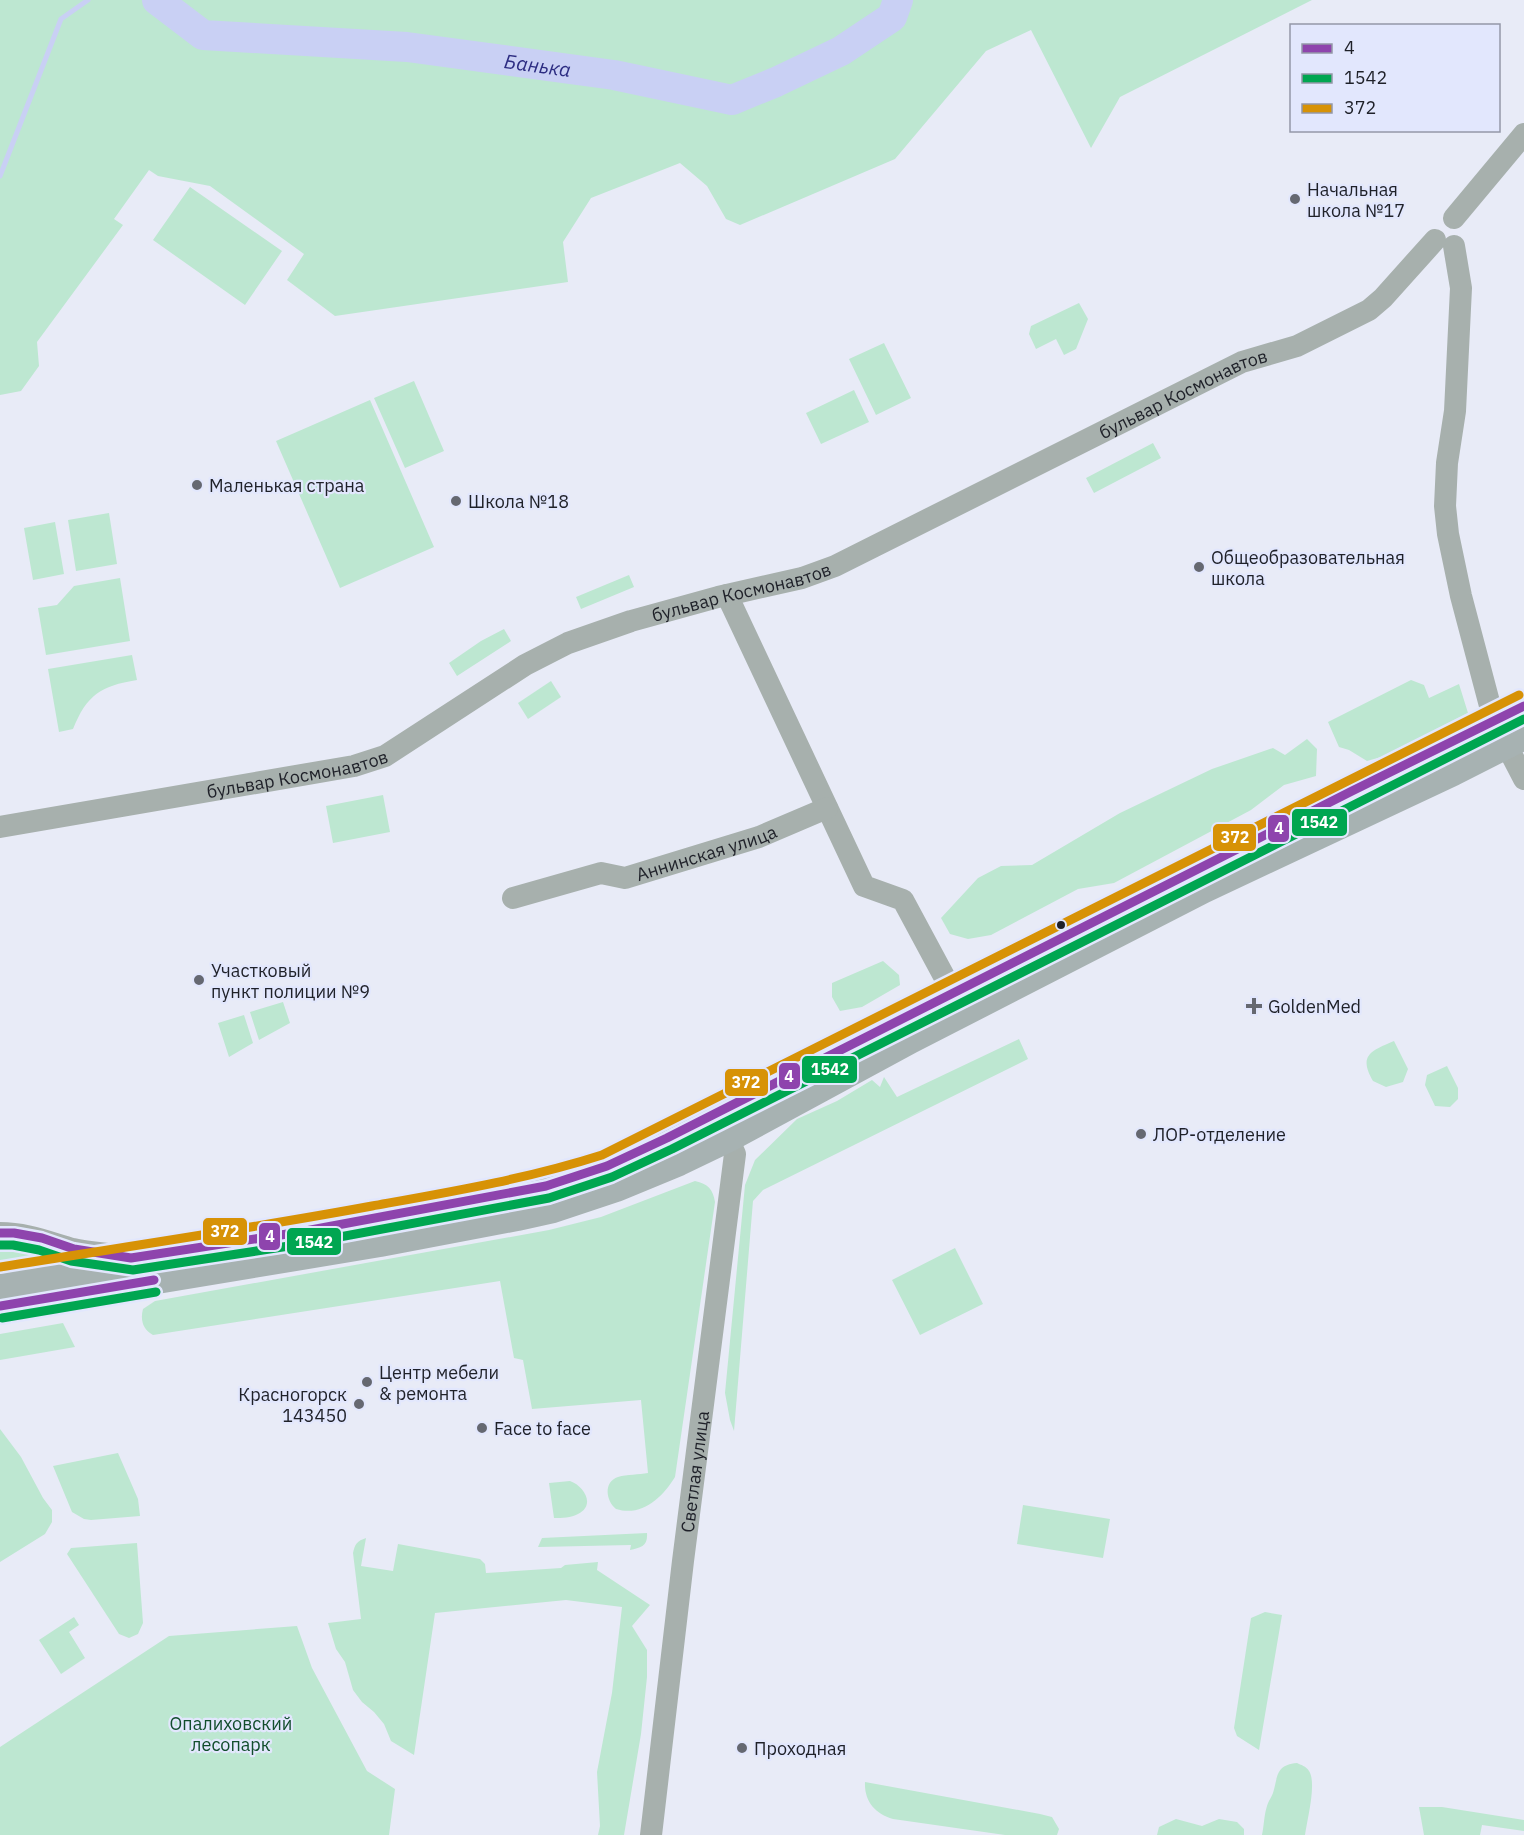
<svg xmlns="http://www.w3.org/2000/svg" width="1524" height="1835" font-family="'IBM Plex Sans',sans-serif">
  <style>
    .green { fill: #bde7d1 }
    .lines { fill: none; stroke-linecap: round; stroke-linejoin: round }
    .stream { stroke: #c9d0f4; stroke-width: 5 }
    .river { stroke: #c9d0f4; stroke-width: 30 }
    .minor { stroke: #a7b0ad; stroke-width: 22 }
    .major { stroke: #a7b2b2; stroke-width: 28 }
    .bus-1-casing { stroke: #e2e7fd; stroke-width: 14 }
    .bus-2-casing { stroke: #e2e7fd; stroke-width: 14 }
    .bus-3-casing { stroke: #e2e7fd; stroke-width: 14 }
    .bus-1 { stroke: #8e44ad; stroke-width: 9 }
    .bus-2 { stroke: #00a651; stroke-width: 9 }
    .bus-3 { stroke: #d79206; stroke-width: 9 }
    .poi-dot { fill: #656871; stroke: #e2e7fd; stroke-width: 2 }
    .bus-dot { fill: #1f2129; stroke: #e2e7fd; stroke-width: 2 }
    .labels { text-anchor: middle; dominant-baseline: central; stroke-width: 4.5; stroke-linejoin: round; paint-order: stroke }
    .poi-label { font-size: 18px; fill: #1f2129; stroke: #e2e7fd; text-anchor: start }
    .street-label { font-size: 18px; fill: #1f2129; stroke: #e2e7fd }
    .park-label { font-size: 18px; fill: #114d2c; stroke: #e2e7fd }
    .water-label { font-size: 20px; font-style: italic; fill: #2d2d82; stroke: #e2e7fd }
    .line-badge { stroke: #e2e7fd; stroke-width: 2 }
    .badge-label { font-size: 16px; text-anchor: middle; font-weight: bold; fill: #fff }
  </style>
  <rect width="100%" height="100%" fill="#e8ebf7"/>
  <path class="green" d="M 0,0 L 1312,0 L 1120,97 L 1091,148 L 1031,30 L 986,51 L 895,159 L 740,225 L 726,219 L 707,186 L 680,163 L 591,198 L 563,242 L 568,282 L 335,316 L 287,280 L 304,254 L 210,186 L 158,176 L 149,170 L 114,219 L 123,225 L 37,342 L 39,366 L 21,391 L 0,395 Z
    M 190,187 L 282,251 L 245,305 L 153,240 Z
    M 1079,303 L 1088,319 L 1076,349 L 1064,355 L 1056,339 L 1036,349 L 1029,334 L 1031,326 Z
    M 884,343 L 911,398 L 876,415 L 849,359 Z
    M 414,381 L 444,451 L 405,468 L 374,398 Z
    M 854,390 L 869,422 L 821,444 L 806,413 Z
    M 370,400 L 434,547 L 340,588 L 276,441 Z
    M 1153,443 L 1161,458 L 1094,493 L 1086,478 Z
    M 109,513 L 117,564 L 76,571 L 68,520 Z
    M 55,522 L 64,574 L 33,580 L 24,528 Z
    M 629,575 L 634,587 L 581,609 L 576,597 Z
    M 120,578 L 130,641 L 46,655 L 38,608 L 57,605 L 74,586 Z
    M 504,629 L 511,641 L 457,676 L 449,663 L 481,641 Z
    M 132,655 L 137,680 C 100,686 87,695 73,729 L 59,732 L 48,669 Z
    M 1411,680 L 1424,685 L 1429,698 L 1459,684 L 1468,713 L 1381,757 L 1367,761 L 1349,750 L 1339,747 L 1328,722 Z
    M 551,681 L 561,697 L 528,719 L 518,703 Z
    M 1307,739 L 1317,749 L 1316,776 L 1284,785 L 1251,810 L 1114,883 L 1078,889 L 991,935 L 968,939 L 950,934 L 941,918 L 978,878 L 1001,866 L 1032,865 L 1120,813 L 1212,769 L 1273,748 L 1285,755 Z
    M 383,795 L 390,832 L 333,843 L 326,806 Z
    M 883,961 L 899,975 L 900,985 L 862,1007 L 840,1011 L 832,997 L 832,983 Z
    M 283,1002 L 290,1023 L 259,1040 L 250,1012 Z
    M 244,1015 L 253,1043 L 229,1057 L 218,1023 Z
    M 1019,1039 L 1028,1059 L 763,1190 L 753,1201 L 734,1431 L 730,1420 L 725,1393 L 745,1185 L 755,1160 L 797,1119 L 837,1101 L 872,1080 L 880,1087 L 884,1077 L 897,1097 Z
    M 1394,1041 L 1408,1069 L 1403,1082 L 1386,1087 L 1373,1081 C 1358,1055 1371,1051 1394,1041 Z
    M 1447,1066 L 1458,1088 L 1458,1099 L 1450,1107 L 1435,1106 L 1425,1085 L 1427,1075 Z
    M 695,1181 C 708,1184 713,1189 715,1202 L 675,1477 C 662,1498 642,1517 616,1509 C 606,1501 603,1482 618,1477 C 627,1474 639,1475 648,1473 L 641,1400 L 532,1409 L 523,1360 L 514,1358 L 500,1281 L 153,1335 C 143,1330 140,1320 143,1309 L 155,1301 L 549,1230 L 601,1217 Z
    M 6,1244 L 37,1249 L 66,1258 L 0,1268 L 0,1245 Z
    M 955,1248 L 983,1304 L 920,1335 L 892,1280 Z
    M 63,1323 L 75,1347 L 0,1360 L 0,1334 Z
    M 0,1429 L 21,1457 L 43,1498 L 52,1510 L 52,1522 L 45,1534 L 0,1562 Z
    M 118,1453 L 138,1499 L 140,1516 L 91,1520 L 84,1519 L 72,1512 L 53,1466 Z
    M 570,1481 C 584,1486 596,1505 578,1514 C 571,1518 562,1518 554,1518 L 549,1483 Z
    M 1023,1505 L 1110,1519 L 1103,1558 L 1017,1544 Z
    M 647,1533 C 648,1546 641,1548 630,1550 L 631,1545 L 538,1547 L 542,1538 Z
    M 366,1538 L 361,1566 L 393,1571 L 398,1544 L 480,1559 L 485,1564 L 486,1573 L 561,1568 L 565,1565 L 598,1562 L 597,1570 L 650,1605 L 632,1626 L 647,1650 L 647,1677 L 641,1734 L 624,1835 L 598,1835 L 600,1826 L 597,1772 L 612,1693 L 622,1607 L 566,1600 L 435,1613 L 414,1755 L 391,1741 L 384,1724 L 374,1712 L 362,1702 L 353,1690 L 345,1662 L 336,1649 L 328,1623 L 361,1619 L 353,1553 C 355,1544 357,1541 366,1538 Z
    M 137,1543 L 143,1623 L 138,1634 L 129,1638 L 119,1634 L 67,1554 L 71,1548 Z
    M 1265,1612 L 1282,1615 L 1259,1750 L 1237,1736 L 1234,1728 L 1251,1618 Z
    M 74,1617 L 79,1625 L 69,1632 L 85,1658 L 61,1674 L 39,1640 Z
    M 297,1626 L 312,1668 L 367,1771 L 395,1789 L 389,1835 L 0,1835 L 0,1747 L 169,1636 Z
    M 1297,1763 C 1301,1765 1306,1766 1309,1771 C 1317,1783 1307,1820 1305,1835 L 1262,1835 C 1264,1826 1264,1815 1267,1806 C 1268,1802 1271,1798 1273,1793 C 1278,1777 1275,1765 1297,1763 Z
    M 865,1782 L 1040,1814 L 1052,1817 L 1059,1829 L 1057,1835 L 1005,1835 L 893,1819 C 875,1814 864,1801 865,1782 Z
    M 1419,1807 L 1442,1807 L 1524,1820 L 1524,1831 L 1482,1825 L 1480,1835 L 1424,1835 Z
    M 1176,1819 L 1202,1826 L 1219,1819 L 1237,1822 L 1244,1829 L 1244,1835 L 1157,1835 L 1159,1827 Z"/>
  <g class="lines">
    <path class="stream" d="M 0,176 L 61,19 L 88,0"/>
    <path class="river" id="s1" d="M 157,0 L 203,35 L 407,47 L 614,75 L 732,100 L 776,82 L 841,51 L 892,17 L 898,0"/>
    <g class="minor">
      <path d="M 1454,218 L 1524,134"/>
      <path d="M 1454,246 L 1461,288 L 1455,411 L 1447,463 L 1445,506 L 1448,534 L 1461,596 L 1494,721 L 1524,779"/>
      <path d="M 727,595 L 864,886 L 903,900 L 960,1006"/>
      <path id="s2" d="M 0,827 L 354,766 L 385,756 L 525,665 L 568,643 L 631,621 L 718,597 L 802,578 L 835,566 L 1242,362 L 1297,346 L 1369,310 L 1383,298 L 1435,240"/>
      <path id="s3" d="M 513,898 L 601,873 L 625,878 L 759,837 L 827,808"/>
      <path d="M 0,1233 C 26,1233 48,1242 73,1249 C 86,1252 101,1253 115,1255"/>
      <path id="s4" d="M 651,1835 L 683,1561 L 735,1154 L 722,1124"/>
    </g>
    <path class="major" d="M 0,1279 C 129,1258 257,1240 386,1216 C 460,1203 535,1191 607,1166 L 1524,706
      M 0,1306 L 380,1243 L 517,1217 L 553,1209 L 616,1188 L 679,1162 L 729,1138 L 910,1040 L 1204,889 L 1453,772 L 1524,736"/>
    <defs>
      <path id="bus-1" d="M 0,1233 L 14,1233 L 42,1238 L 74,1249 L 131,1258 L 300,1232 L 546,1186 L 607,1166 L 667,1138 L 1352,791 L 1524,706
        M 0,1306 L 154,1280"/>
      <path id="bus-2" d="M 0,1245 L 13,1245 L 39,1250 L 71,1261 L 133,1270 L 302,1244 L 549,1198 L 612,1177 L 672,1149 L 1524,719
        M 2,1318 L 156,1292"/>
      <path id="bus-3" d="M 0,1267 C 124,1247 248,1229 372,1206 C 450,1192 527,1179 602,1155 L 1519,695"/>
    </defs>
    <use href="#bus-1" class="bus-1-casing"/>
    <use href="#bus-2" class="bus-2-casing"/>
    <use href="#bus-3" class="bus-3-casing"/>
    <use href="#bus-1" class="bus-1"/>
    <use href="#bus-2" class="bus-2"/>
    <use href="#bus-3" class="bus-3"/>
  </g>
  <g class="poi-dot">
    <circle cx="1295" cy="199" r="6"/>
    <circle cx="197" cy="485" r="6"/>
    <circle cx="456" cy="501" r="6"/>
    <circle cx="1199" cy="567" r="6"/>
    <circle cx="199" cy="980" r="6"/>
    <path d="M1251 997h6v6h6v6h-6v6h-6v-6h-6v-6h6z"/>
    <circle cx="1141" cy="1134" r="6"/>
    <circle cx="367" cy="1382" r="6"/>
    <circle cx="359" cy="1404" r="6"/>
    <circle cx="482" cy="1428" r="6"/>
    <circle cx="742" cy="1748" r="6"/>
  </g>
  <circle class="bus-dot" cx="1061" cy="925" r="5"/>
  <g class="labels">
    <g class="poi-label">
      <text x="1307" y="189">Начальная<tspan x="1307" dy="21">школа №17</tspan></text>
      <text x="209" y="485">Маленькая страна</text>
      <text x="468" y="501">Школа №18</text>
      <text x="1211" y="557">Общеобразовательная<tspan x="1211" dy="21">школа</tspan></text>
      <text x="211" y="970">Участковый<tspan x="211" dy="21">пункт полиции №9</tspan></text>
      <text x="1268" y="1006">GoldenMed</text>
      <text x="1153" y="1134">ЛОР-отделение</text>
      <text x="379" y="1372">Центр мебели<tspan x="379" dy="21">&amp; ремонта</tspan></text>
      <text x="347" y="1394" text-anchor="end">Красногорск<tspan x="347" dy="21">143450</tspan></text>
      <text x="494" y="1428">Face to face</text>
      <text x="754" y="1748">Проходная</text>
    </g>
    <g class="street-label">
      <text stroke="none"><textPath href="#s2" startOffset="1274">бульвар Космонавтов</textPath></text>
      <text stroke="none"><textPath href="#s2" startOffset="788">бульвар Космонавтов</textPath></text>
      <text stroke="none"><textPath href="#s2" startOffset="302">бульвар Космонавтов</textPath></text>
      <text stroke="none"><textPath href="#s3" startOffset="201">Аннинская улица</textPath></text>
      <text stroke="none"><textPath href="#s4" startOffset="366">Светлая улица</textPath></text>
    </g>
    <g class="park-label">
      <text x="231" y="1723">Опалиховский<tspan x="231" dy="21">лесопарк</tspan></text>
    </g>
    <g class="water-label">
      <text stroke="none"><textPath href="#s1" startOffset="394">Банька</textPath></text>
    </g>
  </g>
  <g class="line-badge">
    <rect x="1291" y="808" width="57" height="29" rx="6" fill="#00a651"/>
    <rect x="1267" y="814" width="23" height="29" rx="6" fill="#8e44ad"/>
    <rect x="1212" y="823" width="45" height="29" rx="6" fill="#d79206"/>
    <rect x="801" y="1055" width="57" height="29" rx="6" fill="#00a651"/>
    <rect x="778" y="1062" width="23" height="28" rx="6" fill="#8e44ad"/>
    <rect x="724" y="1068" width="45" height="29" rx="6" fill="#d79206"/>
    <rect x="202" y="1217" width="46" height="29" rx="6" fill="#d79206"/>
    <rect x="258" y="1222" width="23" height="29" rx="6" fill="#8e44ad"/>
    <rect x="286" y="1227" width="56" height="29" rx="6" fill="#00a651"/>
  </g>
  <g class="badge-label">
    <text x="1319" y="828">1542</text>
    <text x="1279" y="834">4</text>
    <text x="1235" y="843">372</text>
    <text x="830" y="1075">1542</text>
    <text x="789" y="1082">4</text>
    <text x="746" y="1088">372</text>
    <text x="225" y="1237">372</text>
    <text x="270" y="1242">4</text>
    <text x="314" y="1248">1542</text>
  </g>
  <rect x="1290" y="24" width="210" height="108" fill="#e2e7fd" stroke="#9498a8" stroke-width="1.5"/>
  <rect x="1302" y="44" width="30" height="9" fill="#8e44ad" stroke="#9498a8" stroke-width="1.5"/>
  <text x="1344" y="54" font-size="18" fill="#1f2129">4</text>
  <rect x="1302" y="74" width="30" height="9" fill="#00a651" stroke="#9498a8" stroke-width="1.5"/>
  <text x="1344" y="84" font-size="18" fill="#1f2129">1542</text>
  <rect x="1302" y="104" width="30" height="9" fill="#d79206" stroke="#9498a8" stroke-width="1.5"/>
  <text x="1344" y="114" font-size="18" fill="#1f2129">372</text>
</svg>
